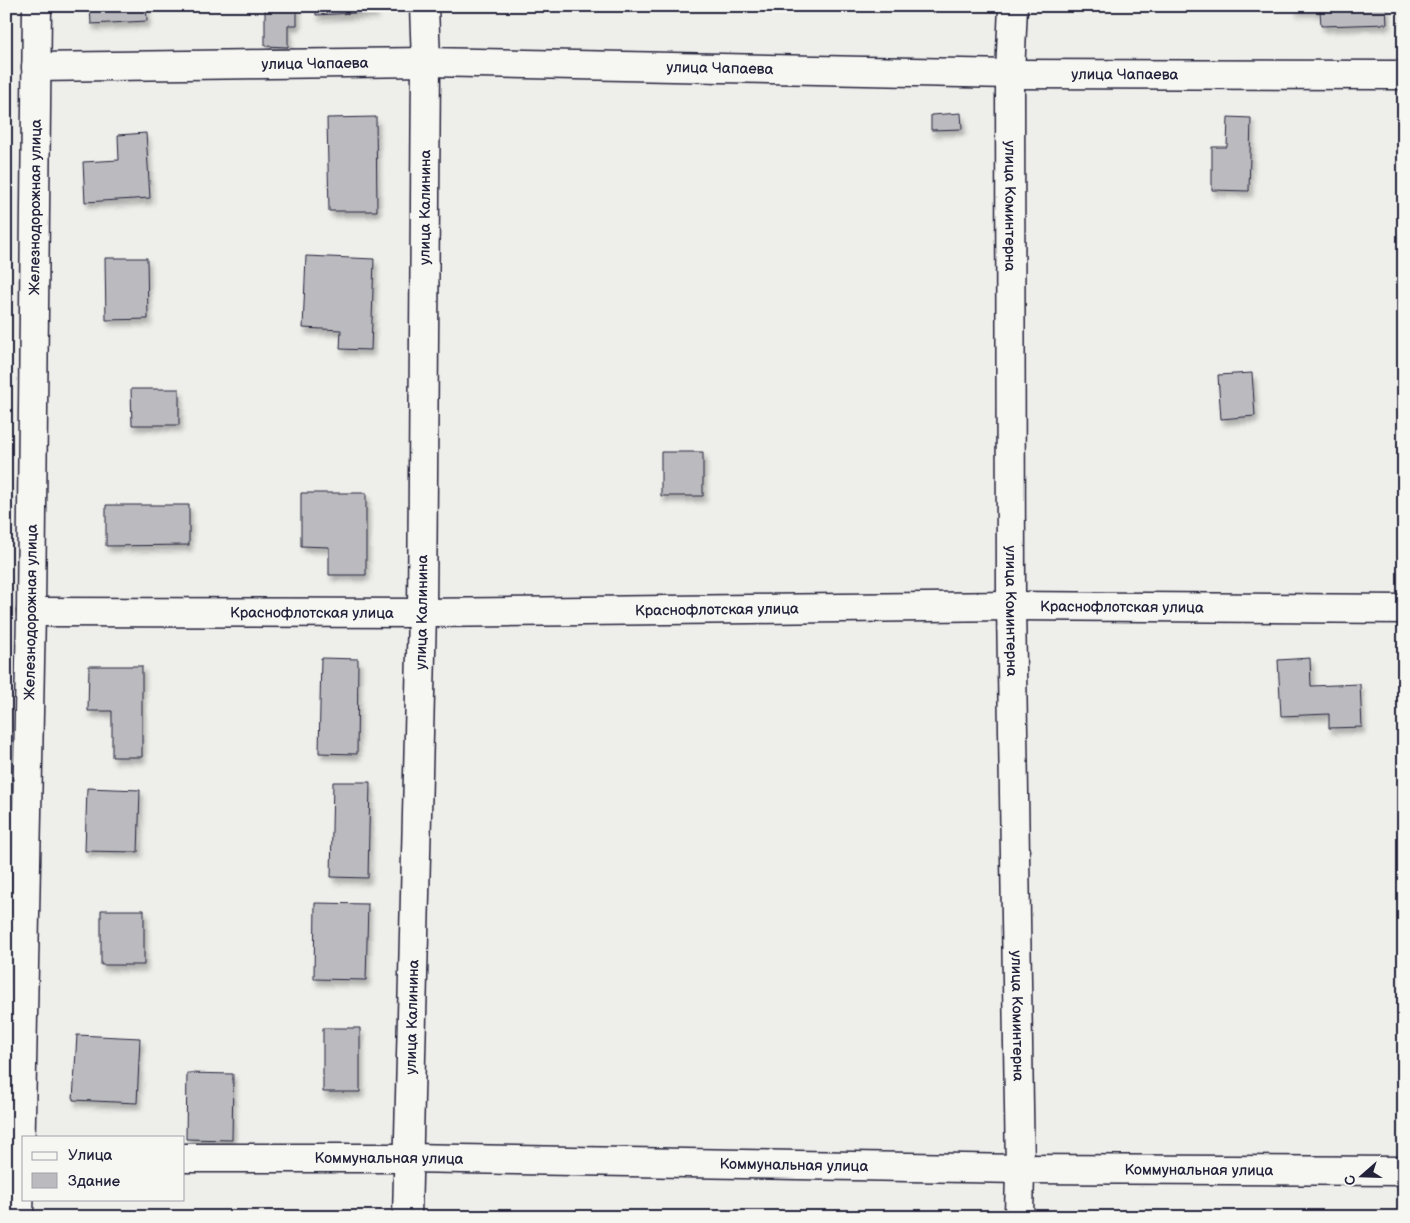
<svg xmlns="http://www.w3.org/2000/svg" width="1410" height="1223" font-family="'Balsamiq Sans',sans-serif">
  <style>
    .building { fill: #bbbbbf; stroke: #22223b; filter: url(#shadow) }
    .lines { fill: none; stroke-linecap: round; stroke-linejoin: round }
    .minor-casing { stroke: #22223b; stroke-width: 31 }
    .major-casing { stroke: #22223b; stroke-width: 31 }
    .minor { stroke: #f6f6f2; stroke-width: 28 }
    .major { stroke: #f6f6f2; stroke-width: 28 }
    .labels { text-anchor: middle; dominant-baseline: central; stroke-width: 4.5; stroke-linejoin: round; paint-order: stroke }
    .street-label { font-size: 15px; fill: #22223b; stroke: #f6f6f2 }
  </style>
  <defs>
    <filter id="shadow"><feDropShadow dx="3" dy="5.5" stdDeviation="2.5" flood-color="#0004"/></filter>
  </defs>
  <rect width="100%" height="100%" fill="#eeeeeb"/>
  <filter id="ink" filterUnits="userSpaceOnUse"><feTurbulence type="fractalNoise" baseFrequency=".02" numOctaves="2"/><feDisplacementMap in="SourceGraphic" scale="10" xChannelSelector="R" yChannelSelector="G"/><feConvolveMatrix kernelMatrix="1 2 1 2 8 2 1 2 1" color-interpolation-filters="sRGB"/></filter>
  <g filter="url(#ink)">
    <path class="building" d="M 90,6 L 146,6 L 147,21 L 91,24 Z
      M 265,6 L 297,6 L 297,25 L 288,25 L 288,47 L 265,46 Z
      M 316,6 L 375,6 L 375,12 L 316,15 Z
      M 1294,6 L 1386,6 L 1387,24 L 1321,26 L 1320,10 L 1294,10 Z
      M 961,113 L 962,129 L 931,130 L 931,115 Z
      M 376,117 L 377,211 L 329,211 L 327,118 Z
      M 1228,117 L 1251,118 L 1249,191 L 1212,190 L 1212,147 L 1227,147 Z
      M 146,133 L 150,198 L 85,202 L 83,162 L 119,160 L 118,135 Z
      M 306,256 L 374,259 L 371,350 L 340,349 L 341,330 L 303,328 Z
      M 105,258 L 147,258 L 148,319 L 106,320 Z
      M 1252,373 L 1255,416 L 1221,419 L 1218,375 Z
      M 131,389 L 179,389 L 179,425 L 132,425 Z
      M 661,452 L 703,452 L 703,496 L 661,496 Z
      M 301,493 L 366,493 L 366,575 L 329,575 L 329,547 L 301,546 Z
      M 106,505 L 189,505 L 189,545 L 106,546 Z
      M 321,658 L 358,659 L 357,754 L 319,753 Z
      M 1310,658 L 1311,686 L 1360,684 L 1362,727 L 1329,728 L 1329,714 L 1281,716 L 1278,660 Z
      M 89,666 L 142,666 L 142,757 L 112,757 L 112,711 L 88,711 Z
      M 333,782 L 370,782 L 368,878 L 331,877 Z
      M 87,788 L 140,790 L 138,852 L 85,851 Z
      M 315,903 L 368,904 L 366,980 L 314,979 Z
      M 101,910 L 144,910 L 144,965 L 101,965 Z
      M 323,1028 L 360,1028 L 360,1092 L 323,1092 Z
      M 77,1035 L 140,1038 L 137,1103 L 73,1100 Z
      M 187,1073 L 233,1074 L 232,1140 L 186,1139 Z"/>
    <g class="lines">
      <defs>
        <g id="minor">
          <path id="s1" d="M 1013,6 L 1010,74 L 1011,606 L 1020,1169 L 1019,1217"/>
          <path id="s2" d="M 36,67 L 426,62 L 1010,74 L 1404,75"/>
          <path id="s3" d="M 31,612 L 422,613 L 1011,606 L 1404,609"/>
          <path id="s4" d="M 184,1158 L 408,1158 L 1020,1169 L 1404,1171"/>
          <path id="s5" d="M 407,1217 L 422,613 L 426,62 L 424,6"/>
        </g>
        <g id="major">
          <path id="s6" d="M 19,1217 L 31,612 L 37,6"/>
        </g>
      </defs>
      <use href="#minor" class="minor-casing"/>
      <use href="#major" class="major-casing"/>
      <use href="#minor" class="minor"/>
      <use href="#major" class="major"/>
    </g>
  </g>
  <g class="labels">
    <g class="street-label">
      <text stroke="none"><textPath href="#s2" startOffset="279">улица Чапаева</textPath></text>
      <text stroke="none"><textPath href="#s2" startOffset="684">улица Чапаева</textPath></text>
      <text stroke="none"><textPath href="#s2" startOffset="1089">улица Чапаева</textPath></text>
      <text stroke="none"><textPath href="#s6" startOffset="1010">Железнодорожная улица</textPath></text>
      <text stroke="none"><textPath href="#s5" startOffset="1010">улица Калинина</textPath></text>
      <text stroke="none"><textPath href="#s1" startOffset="200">улица Коминтерна</textPath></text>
      <text stroke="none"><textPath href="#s3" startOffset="1091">Краснофлотская улица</textPath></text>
      <text stroke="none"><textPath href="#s3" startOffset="686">Краснофлотская улица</textPath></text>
      <text stroke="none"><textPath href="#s6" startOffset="605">Железнодорожная улица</textPath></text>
      <text stroke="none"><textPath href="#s3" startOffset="281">Краснофлотская улица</textPath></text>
      <text stroke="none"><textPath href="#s5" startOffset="605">улица Калинина</textPath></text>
      <text stroke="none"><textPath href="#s1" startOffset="605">улица Коминтерна</textPath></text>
      <text stroke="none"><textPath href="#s5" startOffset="200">улица Калинина</textPath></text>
      <text stroke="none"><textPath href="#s1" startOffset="1010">улица Коминтерна</textPath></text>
      <text stroke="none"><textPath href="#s4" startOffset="205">Коммунальная улица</textPath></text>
      <text stroke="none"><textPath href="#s4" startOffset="610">Коммунальная улица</textPath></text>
      <text stroke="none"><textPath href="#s4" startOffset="1015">Коммунальная улица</textPath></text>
    </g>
  </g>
  <rect width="1410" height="1223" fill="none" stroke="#f6f6f2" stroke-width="25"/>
  <rect x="12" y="12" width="1385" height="1198" fill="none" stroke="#22223b" stroke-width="2" filter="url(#ink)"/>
  <rect x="22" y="1136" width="162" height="65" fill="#f6f6f2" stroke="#a1a1a9"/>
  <rect x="32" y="1152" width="25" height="8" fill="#f6f6f2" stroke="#a1a1a9"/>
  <text x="68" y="1160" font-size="15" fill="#22223b">Улица</text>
  <rect x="32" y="1173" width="25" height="15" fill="#bbbbbf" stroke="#a1a1a9"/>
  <text x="68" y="1186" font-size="15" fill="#22223b">Здание</text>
  <g transform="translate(1362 1176) rotate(250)" stroke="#f6f6f2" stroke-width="4" paint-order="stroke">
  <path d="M0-4L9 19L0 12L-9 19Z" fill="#22223b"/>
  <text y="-8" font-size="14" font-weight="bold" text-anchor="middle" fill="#22223b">С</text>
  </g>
</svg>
